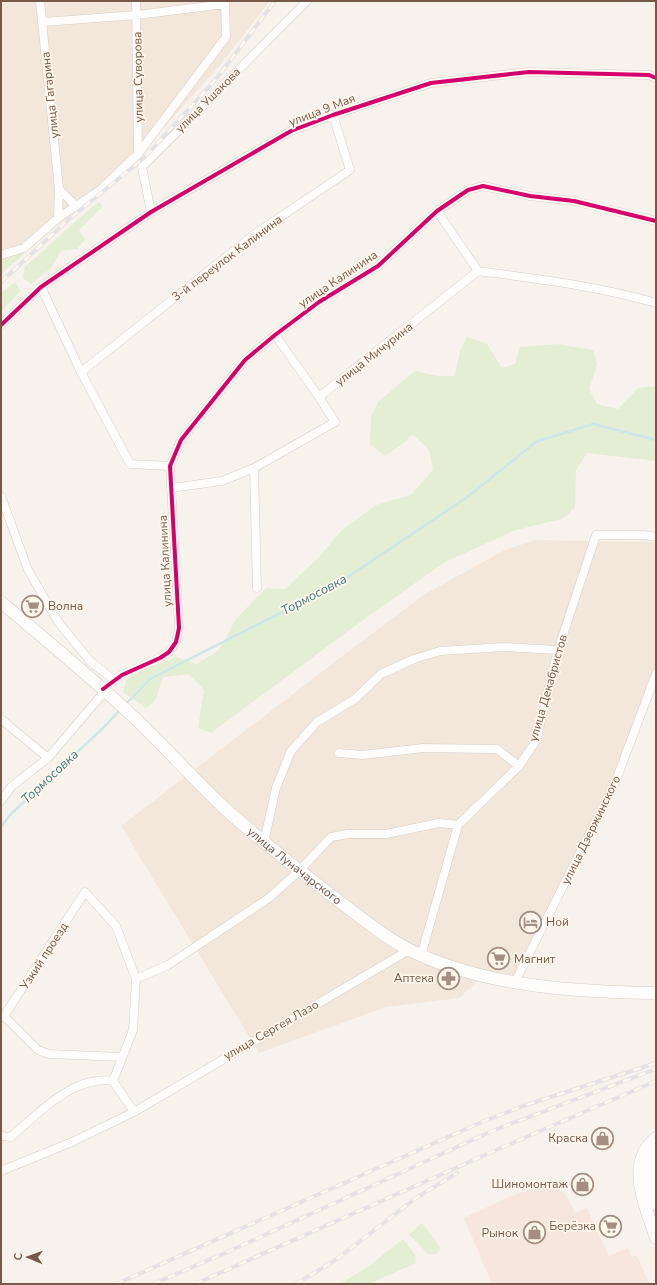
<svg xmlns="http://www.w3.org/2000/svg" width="657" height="1285" font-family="'Nunito Sans',sans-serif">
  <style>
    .residential { fill: #f3e7db }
    .commercial { fill: #f7e6de }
    .green { fill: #e4eed5 }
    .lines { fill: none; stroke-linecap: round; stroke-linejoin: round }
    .stream { stroke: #cce7e8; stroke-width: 2.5 }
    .street-casing { stroke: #d6cec8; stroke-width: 9 }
    .secondary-casing { stroke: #d7cec7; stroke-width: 13 }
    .street { stroke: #fefdfc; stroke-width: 8 }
    .secondary { stroke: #fefdfc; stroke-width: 12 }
    .rail-casing { stroke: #e4e2e5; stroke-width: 4 }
    .rail { stroke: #fff7ec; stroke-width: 2.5; stroke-dasharray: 8; stroke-linecap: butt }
    .cycleway-casing { stroke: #fff7ec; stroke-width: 6 }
    .cycleway { stroke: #d6006c; stroke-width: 4 }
    .labels { text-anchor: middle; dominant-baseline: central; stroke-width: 3.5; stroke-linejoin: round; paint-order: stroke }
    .street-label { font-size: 12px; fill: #775849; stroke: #fff7ec }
    .poi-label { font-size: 12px; fill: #775849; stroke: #fff7ec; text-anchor: end }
    .water-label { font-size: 13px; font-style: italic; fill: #3f7b83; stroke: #fff7ec }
  </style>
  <rect width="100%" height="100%" fill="#f7f2eb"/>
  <path class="residential" d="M 1,1 L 270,1 L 220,65 L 132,163 L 18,259 L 1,262 Z
    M 535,540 L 656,542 L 656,668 L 614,781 L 514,980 L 487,973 L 459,998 L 386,1007 L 259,1053 L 121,826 L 345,654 L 425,594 L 505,550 Z"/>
  <path class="commercial" d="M 542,1185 L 555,1187 L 562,1191 L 567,1197 L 575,1213 L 587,1208 L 609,1256 L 628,1248 L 631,1257 L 636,1255 L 650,1284 L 492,1284 L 464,1218 L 509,1197 Z"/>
  <path class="green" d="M 100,202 L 102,207 L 79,230 L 85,240 L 77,249 L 61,251 L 50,269 L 31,284 L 23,278 L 25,267 L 92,207 Z
    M 69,207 L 72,212 L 1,274 L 1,258 Z
    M 15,282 L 20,291 L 1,312 L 1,293 Z
    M 467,337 L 487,344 L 502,368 L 515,364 L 520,347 L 557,344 L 593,350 L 597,365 L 589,389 L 597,404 L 618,409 L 638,388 L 656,386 L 656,461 L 587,453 L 576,470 L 575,508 L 562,519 L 516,530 L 445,562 L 359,623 L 211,733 L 198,728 L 204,690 L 189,674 L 163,677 L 156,699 L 146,708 L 123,692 L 127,678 L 155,665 L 176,657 L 197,664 L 219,650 L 236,619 L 266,588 L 285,589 L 317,559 L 342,530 L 376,505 L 411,495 L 433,470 L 429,450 L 413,434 L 401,445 L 385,456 L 370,444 L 371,417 L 378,402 L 415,371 L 438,376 L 455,376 L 460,351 Z
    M 422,1223 L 441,1248 L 436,1254 L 428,1254 L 409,1234 Z
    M 403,1239 L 415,1255 L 416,1263 L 369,1284 L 340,1284 L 369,1266 Z"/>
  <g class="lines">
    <path class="stream" d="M 125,705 L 150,679 L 336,585 L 466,498 L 536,442 L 593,424 L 656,440
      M 1,827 L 10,815 L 103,728 L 120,710"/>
    <defs>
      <path id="street" d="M 40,1 L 59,189 L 58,218
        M 136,1 L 138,154
        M 43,22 L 137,15 L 225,4
        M 59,189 L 76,206
        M 437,211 L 478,271
        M 151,212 L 142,167 L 307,1
        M 1,255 L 24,248 L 58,218 L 100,190 L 138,154 L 226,37 L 225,1
        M 41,287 L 81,372 L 255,234 L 350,170 L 333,115
        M 1,325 L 41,287 L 151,212 L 291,131 L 333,115 L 431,83 L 529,72 L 649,75 L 656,78
        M 275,335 L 319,397
        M 81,372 L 130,464 L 170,466
        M 171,488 L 222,481 L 254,468
        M 1,496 L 28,570 L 59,623 L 90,661 L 114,680
        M 257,588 L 254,468 L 335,422 L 319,397 L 478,271 C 538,279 598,286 656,303
        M 103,689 L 122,675 L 160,658 L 169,652 L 176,642 L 179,628 L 170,466 L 181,440 L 245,360 L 275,335 L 319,302 L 378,266 L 437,211 L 468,190 L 483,186 L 530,196 L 574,201 L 656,221
        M 1,719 L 48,758
        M 339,753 L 363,755 L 423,748 L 497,749 L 519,766
        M 1,801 L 12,786 L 48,758 L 105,691
        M 264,842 L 276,788 L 291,751 L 317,722 L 355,699 L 381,674 L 414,659 L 440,651 L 504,647 L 558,650
        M 421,956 L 458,825 L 519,766 L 536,741 L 558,650 L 596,535 L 644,535 L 656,537
        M 136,979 L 168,965 L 269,898 L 299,871 L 331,837 L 348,834 L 386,834 L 439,823 L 458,825
        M 515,982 L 615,783 L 656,674
        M 4,1016 L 38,1050 L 49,1054 L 122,1057
        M 1,1018 L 4,1016 L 85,892 L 116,926 L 136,979 L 133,1030 L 113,1081
        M 1,1136 L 11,1137 C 37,1114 75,1074 113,1081 L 134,1112
        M 1,1171 L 72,1142 L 134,1112 L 409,950"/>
      <g id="secondary">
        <path id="s1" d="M 1,602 C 47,641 95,680 139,722 C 170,752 199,785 231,814 C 267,846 305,875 343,904 C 367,922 391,942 418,954 C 491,987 578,992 656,993"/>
        <path d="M 656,1138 C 624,1163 646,1207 656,1238"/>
        <path d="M 656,1152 C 644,1168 651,1187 656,1204"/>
      </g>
    </defs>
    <use href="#street" class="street-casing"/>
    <use href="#secondary" class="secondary-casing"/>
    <use href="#street" class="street"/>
    <use href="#secondary" class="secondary"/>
    <defs>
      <path id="rail" d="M 1,282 L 68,220 L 145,157 L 217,78 L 275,1
        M 116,1284 L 482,1122 L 523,1106 L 656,1063
        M 153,1284 L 223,1254 L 492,1131 L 656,1069
        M 195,1284 L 503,1147 L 656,1081
        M 296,1284 L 337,1259 L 416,1198 L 457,1173"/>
    </defs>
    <use href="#rail" class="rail-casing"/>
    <use href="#rail" class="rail"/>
    <defs>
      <path id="cycleway" d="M 1,325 L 41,287 L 151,212 L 291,131 L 333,115 L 431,83 L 529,72 L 649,75 L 656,78
        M 103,689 L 122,675 L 160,658 L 169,652 L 176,642 L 179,628 L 170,466 L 181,440 L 245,360 L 275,335 L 319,302 L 378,266 L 437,211 L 468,190 L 483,186 L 530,196 L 574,201 L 656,221"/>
    </defs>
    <use href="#cycleway" class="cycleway-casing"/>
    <use href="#cycleway" class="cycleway"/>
  </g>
  <defs>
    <symbol id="supermarket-ring" viewBox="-11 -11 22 22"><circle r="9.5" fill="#fff7ec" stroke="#a48e82" stroke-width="1.5"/><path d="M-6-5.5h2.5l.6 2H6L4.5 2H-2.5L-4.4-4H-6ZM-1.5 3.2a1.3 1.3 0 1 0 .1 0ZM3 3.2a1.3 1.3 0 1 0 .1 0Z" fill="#a48e82"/></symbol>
    <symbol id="hotel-ring" viewBox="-11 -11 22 22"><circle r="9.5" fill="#fff7ec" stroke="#a48e82" stroke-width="1.5"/><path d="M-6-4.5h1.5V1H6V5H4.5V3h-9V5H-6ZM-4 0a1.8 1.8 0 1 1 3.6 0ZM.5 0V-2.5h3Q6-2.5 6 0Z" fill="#a48e82"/></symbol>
    <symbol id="pharmacy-ring" viewBox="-11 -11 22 22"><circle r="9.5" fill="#fff7ec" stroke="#a48e82" stroke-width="1.5"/><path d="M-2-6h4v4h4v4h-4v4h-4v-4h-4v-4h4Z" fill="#a48e82"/></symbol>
    <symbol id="shop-ring" viewBox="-11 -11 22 22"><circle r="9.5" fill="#fff7ec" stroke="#a48e82" stroke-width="1.5"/><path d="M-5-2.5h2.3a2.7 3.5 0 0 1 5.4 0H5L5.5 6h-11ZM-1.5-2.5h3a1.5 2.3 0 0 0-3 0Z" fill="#a48e82"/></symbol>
  </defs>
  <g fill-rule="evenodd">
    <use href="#supermarket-ring" x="20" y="594" width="25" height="25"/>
    <use href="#hotel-ring" x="518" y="910" width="25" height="25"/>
    <use href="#supermarket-ring" x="486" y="946" width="25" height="25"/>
    <use href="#pharmacy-ring" x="436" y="966" width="25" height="25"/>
    <use href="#shop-ring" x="590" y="1126" width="25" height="25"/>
    <use href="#shop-ring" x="570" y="1172" width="25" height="25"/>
    <use href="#supermarket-ring" x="598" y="1214" width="25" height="25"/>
    <use href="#shop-ring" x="522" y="1220" width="25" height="25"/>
  </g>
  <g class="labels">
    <g class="street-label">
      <text transform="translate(138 77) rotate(-91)">улица Суворова</text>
      <text transform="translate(50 95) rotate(-96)">улица Гагарина</text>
      <text transform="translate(208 100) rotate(-45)">улица Ушакова</text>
      <text transform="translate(322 110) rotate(-21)">улица 9 Мая</text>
      <text transform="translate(227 258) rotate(-37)">3-й переулок Калинина</text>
      <text transform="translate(338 279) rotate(-34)">улица Калинина</text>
      <text transform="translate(374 354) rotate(-38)">улица Мичурина</text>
      <text transform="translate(165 561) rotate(-93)">улица Калинина</text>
      <text transform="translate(548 688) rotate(-74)">улица Декабристов</text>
      <text transform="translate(591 830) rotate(-64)">улица Дзержинского</text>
      <text stroke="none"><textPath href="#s1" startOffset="395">улица Луначарского</textPath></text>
      <text transform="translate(44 956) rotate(-57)">Узкий проезд</text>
      <text transform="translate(271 1030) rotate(-30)">улица Сергея Лазо</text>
    </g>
    <g class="poi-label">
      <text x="48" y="606" text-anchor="start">Волна</text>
      <text x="546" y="922" text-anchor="start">Ной</text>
      <text x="514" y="959" text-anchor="start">Магнит</text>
      <text x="434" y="978">Аптека</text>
      <text x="588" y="1138">Краска</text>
      <text x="568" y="1184">Шиномонтаж</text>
      <text x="596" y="1226">Берёзка</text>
      <text x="518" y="1233">Рынок</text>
    </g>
    <g class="water-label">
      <text transform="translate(314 595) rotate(-28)">Тормосовка</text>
      <text transform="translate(50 777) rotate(-43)">Тормосовка</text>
    </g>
  </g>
  <rect width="657" height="1285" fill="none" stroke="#775849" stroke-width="4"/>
  <g transform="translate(28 1257) rotate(272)" stroke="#fff7ec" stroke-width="3" paint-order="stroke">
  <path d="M0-3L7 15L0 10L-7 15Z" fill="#775849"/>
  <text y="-6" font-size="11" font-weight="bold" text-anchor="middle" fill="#775849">С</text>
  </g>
</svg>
